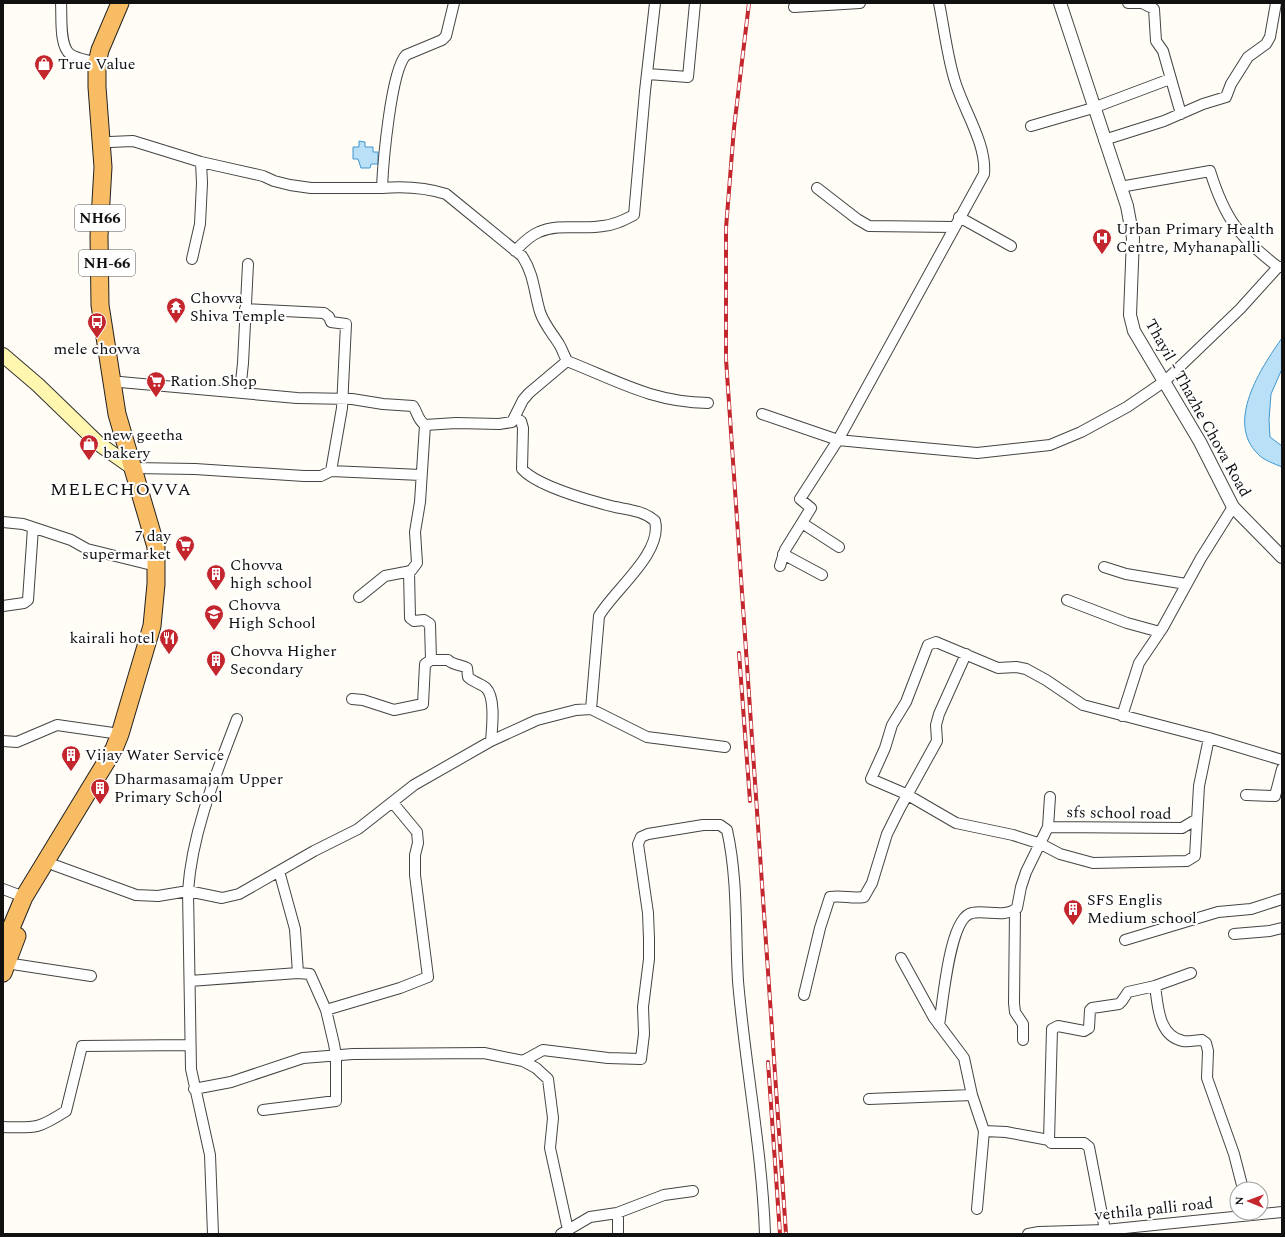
<svg xmlns="http://www.w3.org/2000/svg" width="1285" height="1237" font-family="Spectral,serif">
  <style>
    .water { fill: #b9e0f7; stroke: #3f96cf }
    .lines { fill: none; stroke-linecap: round; stroke-linejoin: round }
    .minor-casing { stroke: #444; stroke-width: 12 }
    .tertiary-casing { stroke: #444; stroke-width: 14 }
    .secondary-casing { stroke: #333; stroke-width: 16 }
    .trunk-casing { stroke: #222; stroke-width: 19 }
    .minor { stroke: #fff; stroke-width: 10 }
    .tertiary { stroke: #fff; stroke-width: 12 }
    .secondary { stroke: #fff6b0; stroke-width: 14 }
    .trunk { stroke: #f7bc64; stroke-width: 17 }
    .rail-casing { stroke: #c4262e; stroke-width: 4 }
    .rail { stroke: #fff; stroke-width: 2.5; stroke-dasharray: 8; stroke-linecap: butt }
    .labels { text-anchor: middle; dominant-baseline: central; stroke-width: 4; stroke-linejoin: round; paint-order: stroke }
    .shield { fill: #fff; stroke: #585858; stroke-width: 1 }
    .shield-label { font-size: 15px; font-weight: bold; fill: #111 }
    .poi-label { font-size: 16px; fill: #111; stroke: #fff; text-anchor: start }
    .street-label { font-size: 16px; fill: #111; stroke: #fff }
    .quarter-label { font-size: 18px; letter-spacing: 1px; fill: #111; stroke: #fff }
  </style>
  <rect width="100%" height="100%" fill="#fffdf5"/>
  <path class="water" d="M 359,141 L 365,142 L 365,147 L 373,147 L 373,152 L 378,152 L 378,164 L 371,164 L 370,168 L 361,168 L 358,159 L 353,159 L 353,147 L 359,147 Z
    M 1282,338 L 1282,369 L 1271,394 L 1269,420 L 1270,437 L 1282,446 L 1282,467 C 1275,464 1263,460 1258,454 C 1225,422 1261,368 1282,338 Z"/>
  <g class="lines">
    <defs>
      <path id="minor" d="M 61,3 C 62,16 59,46 70,54 C 77,59 89,60 97,63
        M 1128,3 L 1142,3 L 1154,9 L 1156,41 L 1163,51 L 1181,114
        M 794,7 L 860,3
        M 648,74 L 688,77 L 695,3
        M 1031,126 L 1093,108 L 1170,79
        M 1104,140 L 1164,121 L 1203,104 L 1226,97 L 1231,84 L 1248,57 L 1266,44 L 1270,37 L 1276,3
        M 110,142 L 133,141 L 201,162 L 263,176 L 274,181 L 290,185 L 311,188 L 382,188 C 383,163 391,70 406,55 L 442,40 L 446,36 L 454,3
        M 1120,187 L 1210,171 C 1225,219 1239,237 1278,267
        M 817,188 L 857,219 L 869,226 L 953,227
        M 959,217 L 1011,246
        M 515,251 C 522,244 529,236 539,232 C 559,223 582,230 603,226 C 615,225 624,220 634,215 L 645,91 L 655,3
        M 192,259 L 200,224 L 202,183 L 201,162
        M 567,361 C 618,381 652,402 708,403
        M 120,382 L 297,398 L 352,399 L 383,404 L 413,406 C 418,413 417,419 425,425 L 456,423 L 499,424 L 512,422 L 523,400 L 529,393 L 567,361 C 564,355 562,349 559,344 C 552,333 544,324 540,312 C 534,292 534,274 522,256 L 446,194 C 424,187 405,186 382,188
        M 237,392 L 241,382 L 243,363 L 248,264
        M 762,414 L 838,440 L 869,443 L 977,453 L 1050,445 L 1081,432 L 1127,407 L 1165,381 L 1240,309 L 1278,267 L 1282,267
        M 515,418 L 521,421 L 523,428 L 522,469 C 537,486 591,501 615,507 C 630,510 644,511 655,521 C 663,553 614,590 599,616 L 591,709
        M 133,468 L 195,469 L 304,476 L 321,476 L 331,471 L 342,408 L 346,324 L 331,322 L 329,317 L 324,313 L 245,309
        M 331,471 L 421,475
        M 3,522 L 23,524 L 71,540 L 87,549 L 156,566
        M 802,523 L 839,547
        M 783,554 L 822,575
        M 780,566 L 785,550 L 811,508 L 800,499 L 838,440 L 984,174 C 987,143 962,108 954,78 C 947,54 944,28 939,3
        M 1104,567 L 1126,574 L 1186,584
        M 409,571 L 410,618 L 414,621 L 424,620 L 430,624 L 431,660
        M 359,597 L 385,576 L 411,571 L 417,563 L 415,532 L 420,502 L 425,425
        M 1067,600 L 1127,623 L 1160,632
        M 3,606 L 24,603 L 28,600 L 33,528
        M 352,699 L 363,700 L 394,710 L 423,704 L 425,664 L 431,660 L 448,660 C 454,666 461,664 467,668 L 468,677 C 473,682 482,684 486,688 C 496,698 492,728 491,741
        M 1122,716 L 1139,663 L 1162,629 L 1201,558 L 1233,507
        M 1209,738 L 1199,786 L 1195,856 L 1187,861 L 1093,863 L 1060,854 L 1041,844 L 1013,835 L 956,823 L 906,794 L 871,779 L 885,748 L 892,725 L 906,702 L 928,645 L 936,642 L 998,668 L 1016,667 L 1026,669 L 1046,680 L 1083,705 L 1209,738 L 1282,760
        M 3,741 L 17,742 L 57,725 L 120,734
        M 1246,795 L 1275,796 L 1282,769
        M 1048,827 L 1182,828 L 1197,819
        M 54,865 L 136,895 L 158,896 L 188,891 L 222,898 L 239,894 L 314,851 L 358,829 L 414,785 L 491,741 L 537,720 L 576,710 L 591,709 L 647,737 L 725,747
        M 3,889 L 24,897
        M 1015,910 L 1014,1003 L 1015,1012 L 1023,1024 L 1023,1040
        M 1234,934 L 1270,931 L 1282,928
        M 1125,940 L 1218,912 L 1251,909 L 1282,899
        M 901,958 L 934,1018 L 964,1058 L 972,1095 L 984,1131 L 977,1209
        M 6,963 L 91,976
        M 190,981 L 298,973
        M 1155,986 C 1158,1005 1158,1036 1183,1041 C 1189,1042 1196,1040 1202,1040 L 1206,1043 L 1208,1051 L 1207,1078 L 1234,1154 L 1243,1189
        M 804,995 L 820,928 L 830,897 C 842,895 852,899 864,897 L 872,883 L 887,834 L 900,808 L 937,741 L 936,725 L 939,714 L 966,654
        M 326,1010 L 400,988 L 428,977 L 415,875 L 415,855 L 418,843 L 417,832 L 393,803
        M 939,1025 C 943,1004 949,917 972,913 C 986,910 1006,918 1017,908 L 1021,887 L 1026,872 L 1048,827 L 1050,797
        M 523,1061 L 536,1068 L 548,1079 L 553,1118 L 550,1148 L 568,1230
        M 194,1089 L 231,1082 L 303,1058 L 353,1054 L 484,1053 L 523,1061 L 543,1050 L 608,1058 L 641,1059 L 644,1034 L 643,1007 L 649,959 L 649,939 L 648,913 L 638,844 L 641,837 L 648,834 L 703,825 L 720,825 L 727,830 C 738,879 735,930 738,981 C 745,1065 762,1149 765,1234
        M 869,1099 L 972,1095
        M 263,1110 L 336,1101 L 336,1056 L 334,1044 L 326,1010 L 310,974 L 298,973 L 295,929 L 279,871
        M 3,1127 C 36,1128 38,1129 66,1111 L 82,1046 L 190,1045
        M 984,1131 L 1006,1132 L 1049,1140
        M 617,1213 L 618,1218 L 618,1234
        M 1105,1230 L 1089,1147 L 1084,1143 L 1051,1143 L 1049,1140 L 1052,1029 L 1058,1026 L 1084,1031 L 1089,1028 L 1090,1010 L 1092,1008 L 1119,1004 L 1122,1001 L 1128,992 L 1155,986 L 1191,973
        M 213,1234 L 210,1155 L 191,1069 L 188,891 C 192,832 216,774 237,719
        M 561,1234 L 590,1217 L 617,1213 L 664,1195 L 693,1191
        M 1028,1234 L 1039,1232 L 1105,1230 L 1282,1212"/>
      <path id="tertiary" d="M 1060,3 L 1127,206 L 1133,238 L 1130,315 L 1134,331 L 1200,442 L 1233,507 L 1282,557"/>
      <path id="secondary" d="M 3,355 L 38,385 L 99,444 L 133,468"/>
      <path id="trunk" d="M 3,947 L 24,897 L 114,749 L 120,734 L 152,626 L 156,584 L 156,547 L 117,414 L 100,305 L 99,236 L 103,167 L 97,87 L 97,63 L 100,50 L 120,3
        M 3,973 L 17,936"/>
    </defs>
    <use href="#minor" class="minor-casing"/>
    <use href="#tertiary" class="tertiary-casing"/>
    <use href="#secondary" class="secondary-casing"/>
    <use href="#trunk" class="trunk-casing"/>
    <use href="#minor" class="minor"/>
    <use href="#tertiary" class="tertiary"/>
    <use href="#secondary" class="secondary"/>
    <use href="#trunk" class="trunk"/>
    <defs>
      <path id="rail" d="M 749,3 L 734,128 L 726,228 L 726,359 L 786,1234
        M 739,653 L 750,801
        M 768,1062 L 780,1234"/>
    </defs>
    <use href="#rail" class="rail-casing"/>
    <use href="#rail" class="rail"/>
  </g>
  <defs>
    <symbol id="shop-pin" viewBox="-11 -11 22 30"><path d="M0 17L-7.5 6A9.5 9.5 0 1 1 7.5 6Z" fill="#c4262e" stroke="#fff"/><path d="M-5-2.5h2.3a2.7 3.5 0 0 1 5.4 0H5L5.5 6h-11ZM-1.5-2.5h3a1.5 2.3 0 0 0-3 0Z" fill="#fff"/></symbol>
    <symbol id="hospital-pin" viewBox="-11 -11 22 30"><path d="M0 17L-7.5 6A9.5 9.5 0 1 1 7.5 6Z" fill="#c4262e" stroke="#fff"/><path d="M-5-5h3v3.5h4V-5h3V5h-3V1.5h-4V5h-3Z" fill="#fff"/></symbol>
    <symbol id="temple-pin" viewBox="-11 -11 22 30"><path d="M0 17L-7.5 6A9.5 9.5 0 1 1 7.5 6Z" fill="#c4262e" stroke="#fff"/><path d="M0-6L5-2H3V0L6.5 2.5H4V6H1.5V3h-3V6H-4V2.5H-6.5L-3 0V-2H-5Z" fill="#fff"/></symbol>
    <symbol id="bus-pin" viewBox="-11 -11 22 30"><path d="M0 17L-7.5 6A9.5 9.5 0 1 1 7.5 6Z" fill="#c4262e" stroke="#fff"/><path d="M-5-6H5V4H4V6H2V4H-2V6H-4V4H-5ZM-3.5-4V0h7V-4ZM-3.5 1.2v1.5H-2V1.2ZM2 1.2v1.5H3.5V1.2Z" fill="#fff"/></symbol>
    <symbol id="supermarket-pin" viewBox="-11 -11 22 30"><path d="M0 17L-7.5 6A9.5 9.5 0 1 1 7.5 6Z" fill="#c4262e" stroke="#fff"/><path d="M-6-5.5h2.5l.6 2H6L4.5 2H-2.5L-4.4-4H-6ZM-1.5 3.2a1.3 1.3 0 1 0 .1 0ZM3 3.2a1.3 1.3 0 1 0 .1 0Z" fill="#fff"/></symbol>
    <symbol id="building-pin" viewBox="-11 -11 22 30"><path d="M0 17L-7.5 6A9.5 9.5 0 1 1 7.5 6Z" fill="#c4262e" stroke="#fff"/><path d="M-4-6H4V6H1V3H-1V6H-4ZM-2.5-4.3h1.7v1.8h-1.7ZM.8-4.3h1.7v1.8H.8ZM-2.5-1h1.7V.8h-1.7ZM.8-1h1.7V.8H.8Z" fill="#fff"/></symbol>
    <symbol id="school-pin" viewBox="-11 -11 22 30"><path d="M0 17L-7.5 6A9.5 9.5 0 1 1 7.5 6Z" fill="#c4262e" stroke="#fff"/><path d="M0-5L7-2L0 1L-7-2ZM-4 1L0 2.5L4 1V4Q0 6-4 4Z" fill="#fff"/></symbol>
    <symbol id="restaurant-pin" viewBox="-11 -11 22 30"><path d="M0 17L-7.5 6A9.5 9.5 0 1 1 7.5 6Z" fill="#c4262e" stroke="#fff"/><path d="M-5-6h1v4h1v-4h1v4h1v-4h1v5L-1.5 .5V6h-2V.5L-5-1ZM5-6V6H3V1.5H1.5Q1.5-4 5-6Z" fill="#fff"/></symbol>
  </defs>
  <g fill-rule="evenodd">
    <use href="#shop-pin" x="33" y="53" width="22" height="30"/>
    <use href="#hospital-pin" x="1091" y="227" width="22" height="30"/>
    <use href="#temple-pin" x="165" y="296" width="22" height="30"/>
    <use href="#bus-pin" x="86" y="311" width="22" height="30"/>
    <use href="#supermarket-pin" x="145" y="370" width="22" height="30"/>
    <use href="#shop-pin" x="78" y="433" width="22" height="30"/>
    <use href="#supermarket-pin" x="174" y="534" width="22" height="30"/>
    <use href="#building-pin" x="205" y="563" width="22" height="30"/>
    <use href="#school-pin" x="203" y="603" width="22" height="30"/>
    <use href="#restaurant-pin" x="158" y="627" width="22" height="30"/>
    <use href="#building-pin" x="205" y="649" width="22" height="30"/>
    <use href="#building-pin" x="60" y="744" width="22" height="30"/>
    <use href="#building-pin" x="89" y="777" width="22" height="30"/>
    <use href="#building-pin" x="1062" y="898" width="22" height="30"/>
  </g>
  <g class="labels">
    <g class="shield">
      <rect x="75" y="205" width="50" height="26" rx="3"/>
      <rect x="79" y="250" width="56" height="26" rx="3"/>
    </g>
    <g class="shield-label">
      <text x="100" y="218">NH66</text>
      <text x="107" y="263">NH-66</text>
    </g>
    <g class="poi-label">
      <text x="58" y="64">True Value</text>
      <text x="1116" y="229">Urban Primary Health<tspan x="1116" dy="18">Centre, Myhanapalli</tspan></text>
      <text x="190" y="298">Chovva<tspan x="190" dy="18">Shiva Temple</tspan></text>
      <text x="97" y="349" text-anchor="middle">mele chovva</text>
      <text x="170" y="381">Ration Shop</text>
      <text x="103" y="435">new geetha<tspan x="103" dy="18">bakery</tspan></text>
      <text x="171" y="536" text-anchor="end">7 day<tspan x="171" dy="18">supermarket</tspan></text>
      <text x="230" y="565">Chovva<tspan x="230" dy="18">high school</tspan></text>
      <text x="228" y="605">Chovva<tspan x="228" dy="18">High School</tspan></text>
      <text x="155" y="638" text-anchor="end">kairali hotel</text>
      <text x="230" y="651">Chovva Higher<tspan x="230" dy="18">Secondary</tspan></text>
      <text x="85" y="755">Vijay Water Service</text>
      <text x="114" y="779">Dharmasamajam Upper<tspan x="114" dy="18">Primary School</tspan></text>
      <text x="1087" y="900">SFS Englis<tspan x="1087" dy="18">Medium school</tspan></text>
    </g>
    <g class="street-label">
      <text transform="translate(1198 408) rotate(61)">Thayil - Thazhe Chova Road</text>
      <text transform="translate(1119 813) rotate(1)">sfs school road</text>
      <text transform="translate(1154 1209) rotate(-6)">vethila palli road</text>
    </g>
    <g class="quarter-label">
      <text x="121" y="489">MELECHOVVA</text>
    </g>
  </g>
  <rect width="1285" height="1237" fill="none" stroke="#111111" stroke-width="8"/>
  <g transform="translate(1249 1201) rotate(271)"><circle r="19" fill="#ffffff" stroke="#a0a0a0"/>
  <path d="M0-3L7 15L0 10L-7 15Z" fill="#c4262e"/>
  <text y="-6" font-size="11" font-weight="bold" text-anchor="middle" fill="#111111">N</text>
  </g>
</svg>
